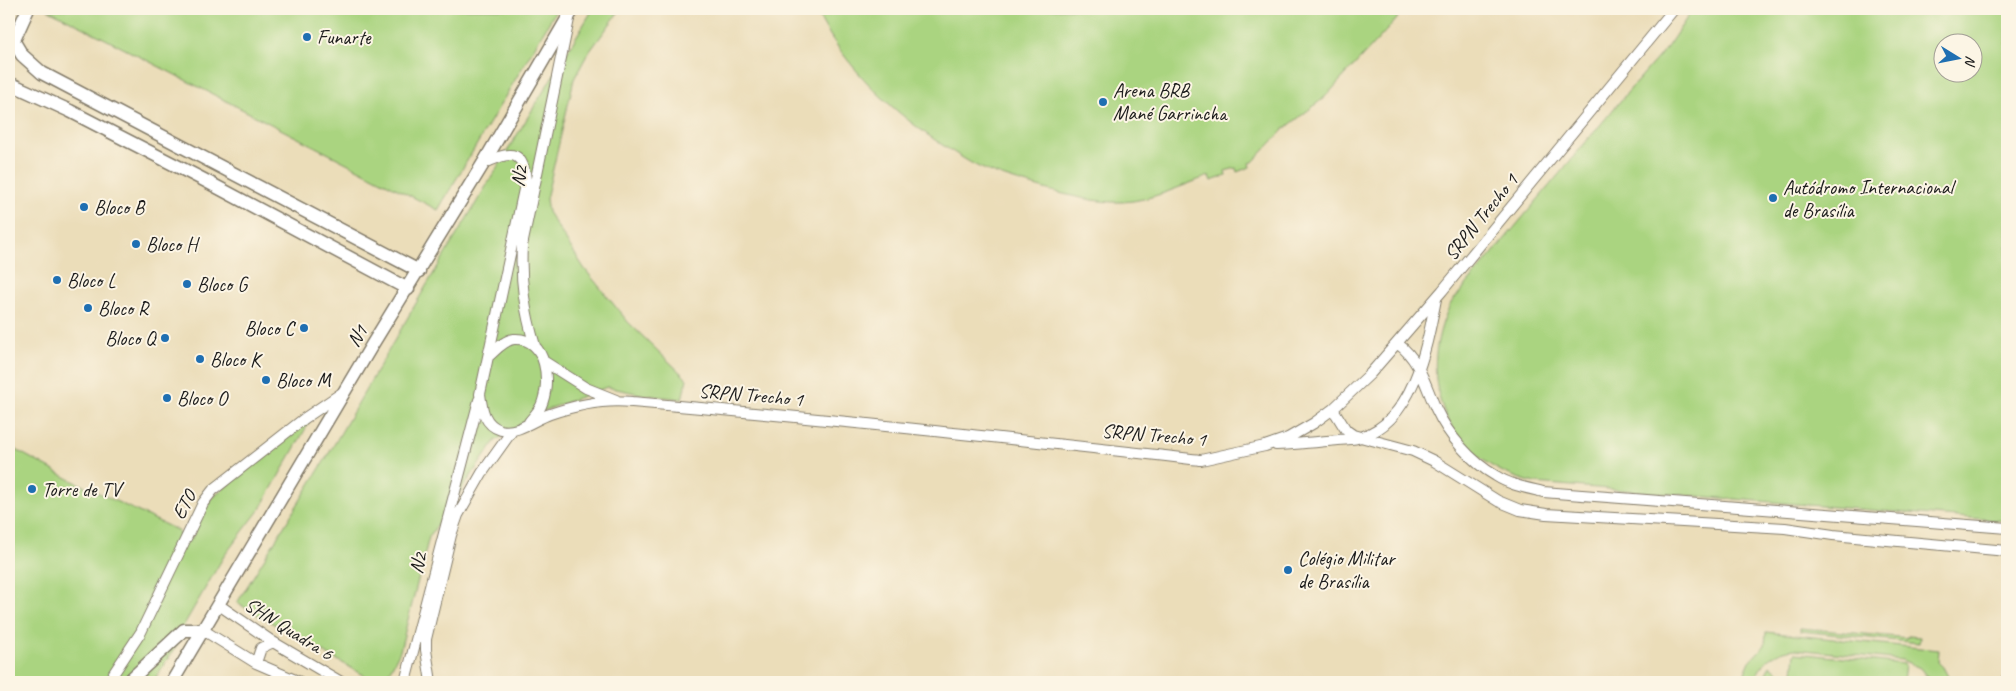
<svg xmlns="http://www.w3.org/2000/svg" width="2016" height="691" font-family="Caveat,sans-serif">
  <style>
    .green { fill: #aad480; stroke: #63784e; fill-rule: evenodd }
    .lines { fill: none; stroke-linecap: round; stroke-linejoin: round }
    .secondary-casing { stroke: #847c6a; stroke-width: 12 }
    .highway-casing { stroke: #847c6a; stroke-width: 15 }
    .secondary { stroke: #fff; stroke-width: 10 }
    .highway { stroke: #fff; stroke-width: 12 }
    .poi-dot { fill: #1f6fb2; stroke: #fcf5e5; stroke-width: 2 }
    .labels { text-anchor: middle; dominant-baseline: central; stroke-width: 4; stroke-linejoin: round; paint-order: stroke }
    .poi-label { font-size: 20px; fill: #1c1c1c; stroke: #fcf5e5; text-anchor: start }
    .street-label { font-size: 20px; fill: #1c1c1c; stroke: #fcf5e5 }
  </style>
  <rect width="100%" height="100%" fill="#fcf5e5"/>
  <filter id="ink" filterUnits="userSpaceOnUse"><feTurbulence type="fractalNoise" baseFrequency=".02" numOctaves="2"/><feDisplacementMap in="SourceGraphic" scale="10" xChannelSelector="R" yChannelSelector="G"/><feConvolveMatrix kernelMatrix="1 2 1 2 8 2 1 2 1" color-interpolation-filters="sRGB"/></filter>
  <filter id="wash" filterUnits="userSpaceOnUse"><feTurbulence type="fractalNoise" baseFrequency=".0096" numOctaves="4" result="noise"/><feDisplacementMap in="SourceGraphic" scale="20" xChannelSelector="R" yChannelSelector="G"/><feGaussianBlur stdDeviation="1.12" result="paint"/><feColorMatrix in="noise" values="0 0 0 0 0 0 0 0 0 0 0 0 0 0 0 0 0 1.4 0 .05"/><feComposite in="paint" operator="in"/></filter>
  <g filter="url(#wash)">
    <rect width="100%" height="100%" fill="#ebddb9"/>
    <path class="green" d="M 47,9 L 557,9 L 438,210 Z
      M 593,9 L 621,9 L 587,55 L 574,79 L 546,199 L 548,212 L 584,268 L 628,322 L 687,379 L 682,399 L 645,395 L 607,387 L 538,413 L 495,441 L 429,537 L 400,651 L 384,682 L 376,682 L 237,603 L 328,455 L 426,286 Z
      M 815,9 L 1400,9 L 1397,19 L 1325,97 L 1283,130 L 1253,162 L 1249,163 L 1250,167 L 1237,172 L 1236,168 L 1225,171 L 1226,176 L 1211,181 L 1209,176 C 1182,185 1152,201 1122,202 C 1098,203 1071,196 1048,190 C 1025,183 1001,177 979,167 C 968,162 957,154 947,148 C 893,113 844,67 815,9 Z
      M 1693,9 L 2007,9 L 2007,521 L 1535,483 C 1448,463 1412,382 1451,303 L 1627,93 L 1668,46 ZM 1944,42 L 1974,42 L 1974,72 L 1944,72 Z
      M 310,421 L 260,509 L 224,556 L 174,642 L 184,633 L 153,682 L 9,682 L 9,446 L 69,479 L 179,531 L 178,533 L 191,540 L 211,499 L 297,428 Z
      M 1800,628 L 1908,638 L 1908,636 L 1920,637 L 1919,643 L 1800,631 Z
      M 1766,632 L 1939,650 L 1938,662 L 1943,667 L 1951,682 L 1931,682 L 1920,668 L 1902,660 L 1795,649 C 1774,651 1761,662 1754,682 L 1741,682 L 1750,661 L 1765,645 Z
      M 1795,653 L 1905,664 L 1903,682 L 1792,682 Z
      M 1770,665 L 1778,672 L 1781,682 L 1762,682 Z"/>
  </g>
  <g filter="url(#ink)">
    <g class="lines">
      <defs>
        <path id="secondary" d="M 483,164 C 507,152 523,147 526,180 L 480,394 C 482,409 484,425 501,430 C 518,434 535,419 550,414 C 576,405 605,399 632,402 C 822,418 1011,439 1201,460 L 1265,446 L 1288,438 L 1314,423 L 1333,409 L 1370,374 L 1442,291 L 1674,9
          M 1398,344 C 1420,360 1425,385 1436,409 C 1448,435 1471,462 1496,476 C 1510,485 1527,488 1543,492 L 2007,528
          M 535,346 C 525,312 520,282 522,246 L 569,19
          M 489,356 C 496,350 504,340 514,339 C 548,337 551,384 541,406 C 538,412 533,417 529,422
          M 545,362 L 586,388 L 616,400
          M 1333,409 L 1346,430 L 1353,435 L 1413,451 L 1434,461 L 1498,501 L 1520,510 L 1546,514 L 1785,528 L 1833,535 L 2007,551
          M 1276,445 C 1297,444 1317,442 1338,440 C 1345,439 1354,440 1361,437 C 1414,421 1427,345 1436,299
          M 219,605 L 273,642 L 341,682
          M 203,630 L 256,663 L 300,682
          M 256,663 L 261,648 L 273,642
          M 108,682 L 141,632 L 203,503 L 213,490 L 305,418 L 342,393
          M 405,682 L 479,400
          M 431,682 L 426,650 L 426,639 L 451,535 L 458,515 L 482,473 L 512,431
          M 2007,682 L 2007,678"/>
        <path id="highway" d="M 13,40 L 22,55 L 42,73 L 419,271
          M 9,51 L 28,9
          M 9,83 L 70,111 L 204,180 L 408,289
          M 128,682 L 184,630 L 203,630
          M 172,682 L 372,345 L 483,164 L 573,9"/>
      </defs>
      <use href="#secondary" class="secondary-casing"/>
      <use href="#highway" class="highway-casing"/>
      <use href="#secondary" class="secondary"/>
      <use href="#highway" class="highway"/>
    </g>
  </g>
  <g class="poi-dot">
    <circle cx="307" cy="37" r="5"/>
    <circle cx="1103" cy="102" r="5"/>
    <circle cx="1773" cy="198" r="5"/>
    <circle cx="84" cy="207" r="5"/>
    <circle cx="136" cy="244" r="5"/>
    <circle cx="57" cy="280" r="5"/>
    <circle cx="187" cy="284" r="5"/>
    <circle cx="88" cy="308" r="5"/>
    <circle cx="304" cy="328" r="5"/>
    <circle cx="165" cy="338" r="5"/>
    <circle cx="200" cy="359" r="5"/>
    <circle cx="266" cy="380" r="5"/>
    <circle cx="167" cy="398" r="5"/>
    <circle cx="32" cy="489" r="5"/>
    <circle cx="1288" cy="570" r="5"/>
  </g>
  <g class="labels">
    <g class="poi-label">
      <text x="317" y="37">Funarte</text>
      <text x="1113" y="90">Arena BRB<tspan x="1113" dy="23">Mané Garrincha</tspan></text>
      <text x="1783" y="187">Autódromo Internacional<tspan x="1783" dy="23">de Brasília</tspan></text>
      <text x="94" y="207">Bloco B</text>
      <text x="146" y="244">Bloco H</text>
      <text x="67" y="280">Bloco L</text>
      <text x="197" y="284">Bloco G</text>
      <text x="98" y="308">Bloco R</text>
      <text x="294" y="328" text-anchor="end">Bloco C</text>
      <text x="155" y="338" text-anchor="end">Bloco Q</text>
      <text x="210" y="359">Bloco K</text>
      <text x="276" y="380">Bloco M</text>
      <text x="177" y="398">Bloco O</text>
      <text x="42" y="489">Torre de TV</text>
      <text x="1298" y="558">Colégio Militar<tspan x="1298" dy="23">de Brasília</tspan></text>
    </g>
    <g class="street-label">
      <text transform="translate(519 176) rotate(-78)">N2</text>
      <text transform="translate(1481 217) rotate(-51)">SRPN Trecho 1</text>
      <text transform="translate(357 336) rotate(-58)">N1</text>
      <text transform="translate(751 395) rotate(5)">SRPN Trecho 1</text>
      <text transform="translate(1154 435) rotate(5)">SRPN Trecho 1</text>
      <text transform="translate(184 505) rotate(-61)">ETO</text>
      <text transform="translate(418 563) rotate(-75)">N2</text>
      <text transform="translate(289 629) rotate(32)">SHN Quadra 6</text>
    </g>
  </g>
  <rect width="2016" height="691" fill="none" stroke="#fcf5e5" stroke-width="30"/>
  <g transform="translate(1958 58) rotate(100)"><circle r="24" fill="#fcf5e5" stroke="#a29e95"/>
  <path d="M0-4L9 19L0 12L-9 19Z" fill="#1f6fb2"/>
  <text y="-8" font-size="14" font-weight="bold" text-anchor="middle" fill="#1c1c1c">N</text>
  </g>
</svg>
